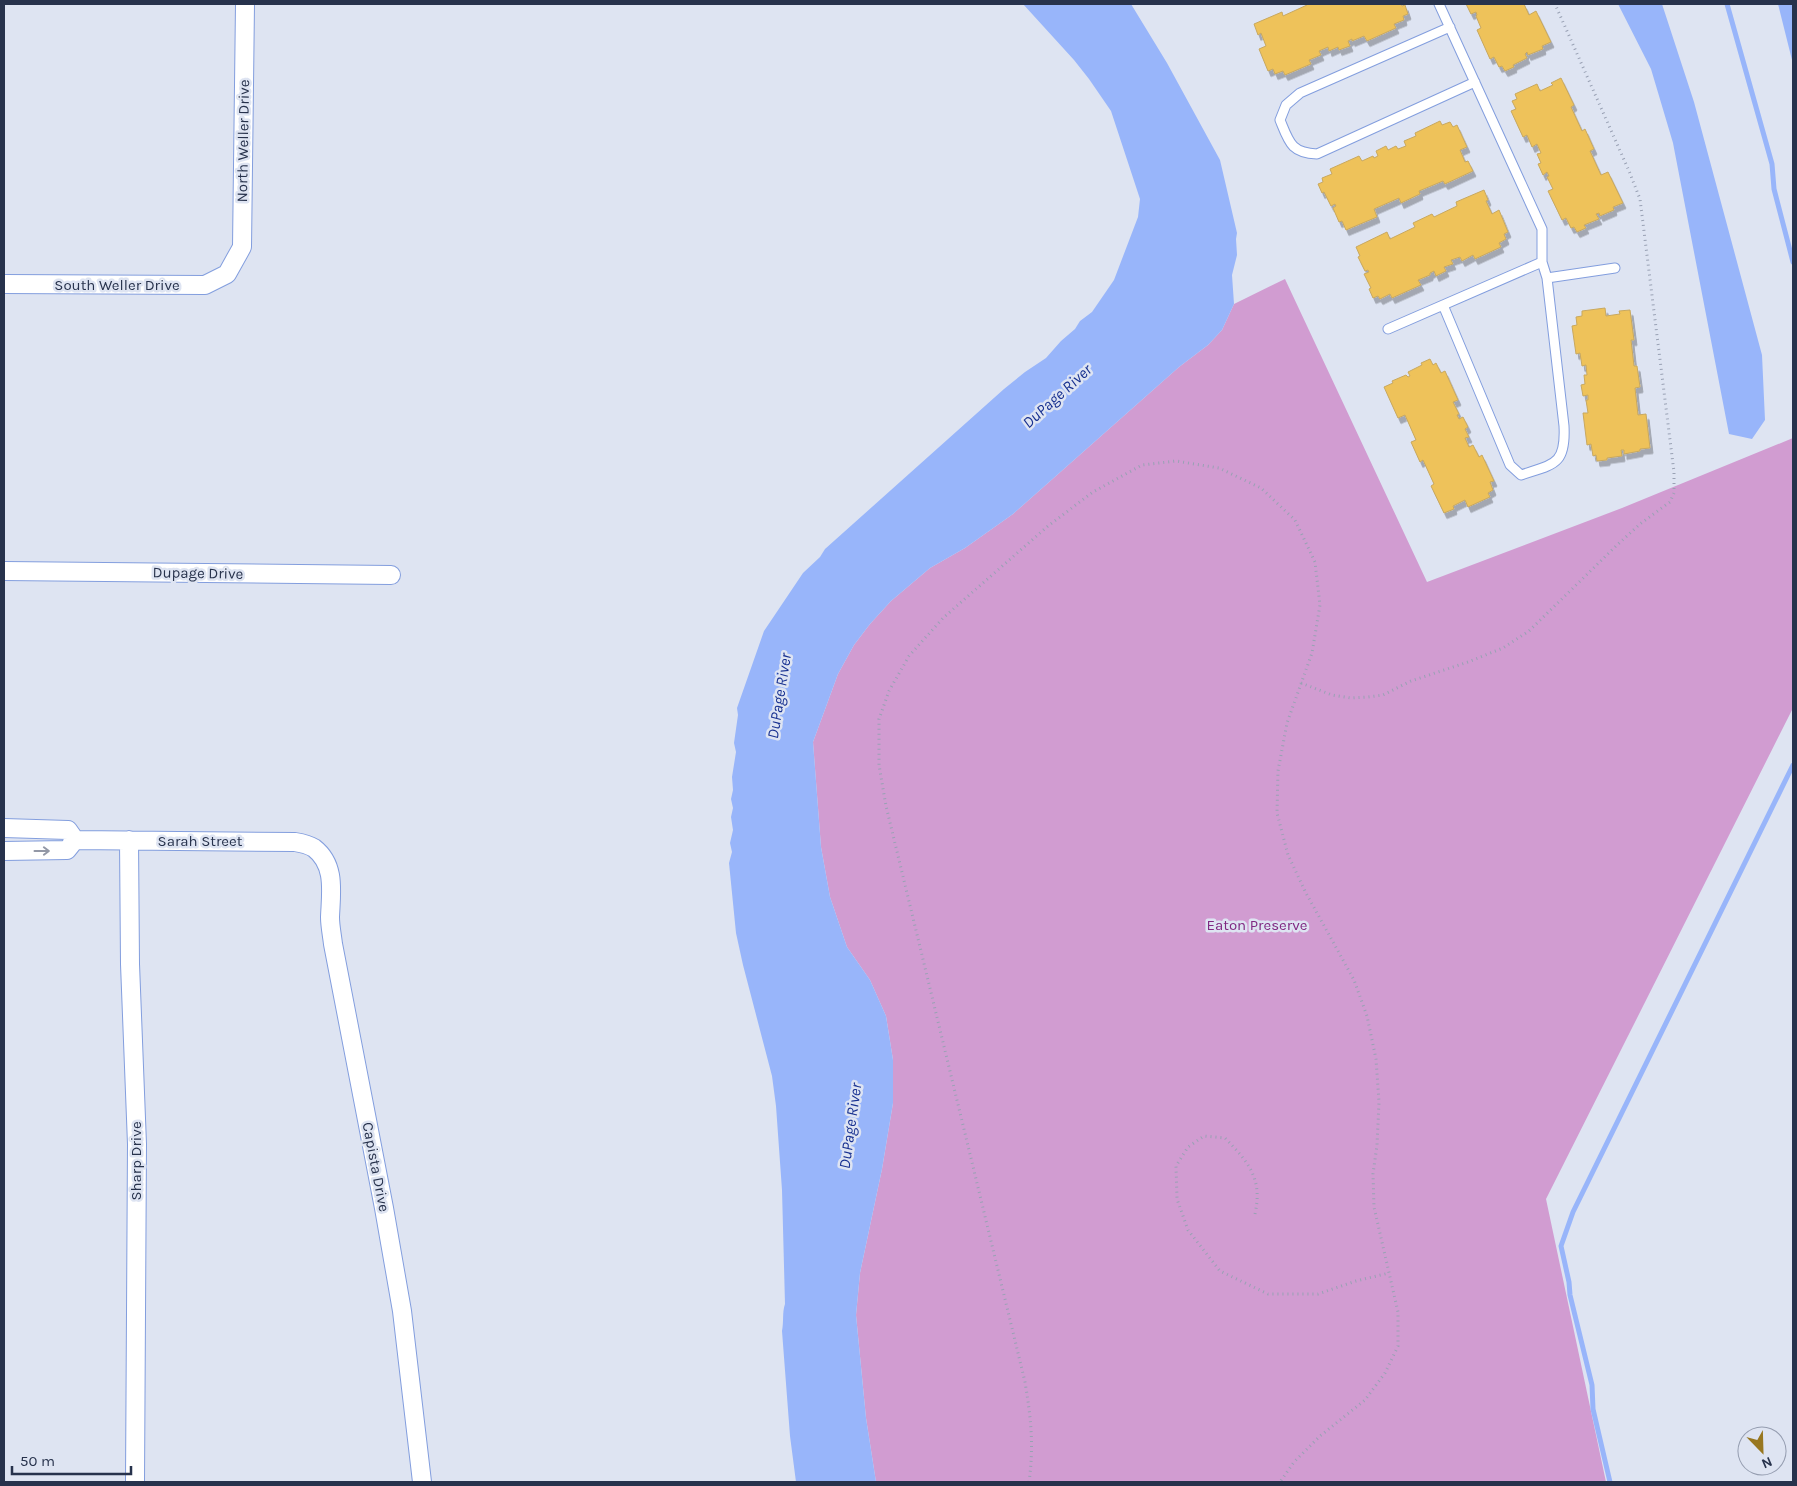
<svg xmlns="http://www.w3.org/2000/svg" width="1797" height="1486" font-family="Karla,sans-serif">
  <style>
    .green { fill: #d19cd1 }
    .water { fill: #98b5fa }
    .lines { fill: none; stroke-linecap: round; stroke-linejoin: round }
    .stream { stroke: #98b5fa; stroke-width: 5 }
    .building { fill: #eec25a; stroke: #c8a85f; filter: url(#shadow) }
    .lane-casing { stroke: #839ede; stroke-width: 11 }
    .street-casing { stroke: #839ede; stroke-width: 20 }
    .path { stroke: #99a1b4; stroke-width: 3; stroke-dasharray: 1 4; stroke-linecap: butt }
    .lane { stroke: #fff; stroke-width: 9 }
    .street { stroke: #fff; stroke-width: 18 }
    .oneway { stroke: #9398a6 }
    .labels { text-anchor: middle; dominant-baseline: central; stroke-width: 5; stroke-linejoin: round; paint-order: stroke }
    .street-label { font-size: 15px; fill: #27324c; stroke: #dee4f2 }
    .park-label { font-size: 15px; fill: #802982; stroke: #dee4f2 }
    .water-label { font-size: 16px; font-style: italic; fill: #173090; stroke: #dee4f2 }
  </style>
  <defs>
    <filter id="shadow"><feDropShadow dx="3" dy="5.5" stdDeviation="0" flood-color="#0004"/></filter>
  </defs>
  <rect width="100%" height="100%" fill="#dee4f2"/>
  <path class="green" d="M 1285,279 L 1427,582 L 1622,508 L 1793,438 L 1793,708 L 1546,1199 L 1606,1482 L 876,1482 L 866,1418 L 856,1315 L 860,1273 L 882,1169 L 893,1103 L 893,1060 L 886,1016 L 870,980 L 847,947 L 830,897 L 821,847 L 813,742 L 838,674 L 854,645 L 870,624 L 891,601 L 930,568 L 965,548 L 1013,514 L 1179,367 L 1208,345 L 1222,330 L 1234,304 Z"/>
  <path class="water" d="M 1023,4 L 1131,4 L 1167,63 L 1220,160 L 1237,233 L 1236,239 L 1237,255 L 1232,275 L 1234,304 L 1222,330 L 1208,345 L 1179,367 L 1013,514 L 965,548 L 930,568 L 891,601 L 870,624 L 854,645 L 838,674 L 813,742 L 821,847 L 830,897 L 847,947 L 870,980 L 886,1016 L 893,1060 L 893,1103 L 882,1169 L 860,1273 L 856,1315 L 866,1418 L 876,1482 L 796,1482 L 790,1436 L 782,1331 C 784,1321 782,1313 785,1304 L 782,1190 L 776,1106 L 772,1076 L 743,965 L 736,933 L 729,863 L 732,852 L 730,843 L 733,830 L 731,817 L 733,808 L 731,799 L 733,790 L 732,777 L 736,752 L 734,743 L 738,715 L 737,708 L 764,631 L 803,573 L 820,557 L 825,549 L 1004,389 L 1025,372 L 1046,358 L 1061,341 L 1075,329 L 1080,321 L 1092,312 L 1114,280 L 1138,217 L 1140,199 L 1111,111 L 1089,79 L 1074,60 Z
    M 1618,4 L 1662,4 L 1694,102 L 1762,355 L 1765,420 L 1752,439 L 1729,434 L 1673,143 L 1651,69 Z
    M 1778,4 L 1793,4 L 1793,64 Z"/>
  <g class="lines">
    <path class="stream" d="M 1727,4 L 1772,164 L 1774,189 L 1793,262
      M 1610,1482 L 1593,1409 L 1592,1385 L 1570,1295 L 1569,1282 L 1561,1246 L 1573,1212 L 1793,765"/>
  </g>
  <path class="building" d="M 1307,4 L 1401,4 L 1402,6 L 1405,5 L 1408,14 L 1403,16 L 1404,20 L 1394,24 L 1396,28 L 1367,41 L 1364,36 L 1352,41 L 1352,39 L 1348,41 L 1350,46 L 1339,50 L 1338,47 L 1329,51 L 1328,47 L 1319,51 L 1321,55 L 1309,60 L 1311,64 L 1285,75 L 1283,71 L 1275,74 L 1273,69 L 1268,71 L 1259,49 L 1266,46 L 1261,33 L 1258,35 L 1254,24 L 1282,12 L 1283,16 L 1307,5 Z
    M 1466,4 L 1524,4 L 1529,15 L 1536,11 L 1551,42 L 1542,46 L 1543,49 L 1528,55 L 1527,52 L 1525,54 L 1527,58 L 1513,65 L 1514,67 L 1505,71 L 1502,66 L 1499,67 L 1494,57 L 1490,59 L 1477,30 L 1481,28 L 1476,16 L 1477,15 L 1476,12 L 1471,14 Z
    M 1561,78 L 1574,105 L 1571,107 L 1582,131 L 1585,129 L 1594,149 L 1590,151 L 1601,175 L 1608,172 L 1623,203 L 1613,207 L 1614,210 L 1600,216 L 1599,213 L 1596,214 L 1599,219 L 1584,225 L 1586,228 L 1577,232 L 1574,227 L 1571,228 L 1566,218 L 1562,220 L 1548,191 L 1553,189 L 1547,177 L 1549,176 L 1547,172 L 1543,175 L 1538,164 L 1541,163 L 1537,154 L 1541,153 L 1537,144 L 1532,147 L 1527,135 L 1523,137 L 1511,111 L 1516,109 L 1512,101 L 1517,99 L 1515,94 L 1537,84 L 1540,91 L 1553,85 L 1551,83 Z
    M 1440,121 L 1442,125 L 1450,122 L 1453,127 L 1457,125 L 1467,147 L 1460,150 L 1465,162 L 1468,161 L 1473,171 L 1445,184 L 1443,181 L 1419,191 L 1420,194 L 1401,203 L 1399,198 L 1374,209 L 1377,217 L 1346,230 L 1342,221 L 1339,222 L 1333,208 L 1336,206 L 1335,204 L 1331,206 L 1324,192 L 1322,193 L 1318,184 L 1323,182 L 1322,178 L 1332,174 L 1330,169 L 1359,156 L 1362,161 L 1373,156 L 1374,158 L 1378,156 L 1376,151 L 1386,146 L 1388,150 L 1396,146 L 1398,149 L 1406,146 L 1404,141 L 1416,136 L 1415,133 Z
    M 1484,190 L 1488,200 L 1486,201 L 1492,214 L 1499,210 L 1508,232 L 1504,234 L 1506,239 L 1499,243 L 1501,247 L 1475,259 L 1473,255 L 1462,261 L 1460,257 L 1451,260 L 1453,264 L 1444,267 L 1446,271 L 1436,276 L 1434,271 L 1430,273 L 1430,275 L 1418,280 L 1421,285 L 1392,298 L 1390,294 L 1380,299 L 1378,296 L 1373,298 L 1369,289 L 1371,288 L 1364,274 L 1369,272 L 1368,270 L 1365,271 L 1358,257 L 1360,256 L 1356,247 L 1387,232 L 1390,239 L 1415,227 L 1413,223 L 1432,214 L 1434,217 L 1457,206 L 1456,202 Z
    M 1605,308 L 1606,316 L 1620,314 L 1619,311 L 1630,310 L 1634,340 L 1631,340 L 1634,366 L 1637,366 L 1640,387 L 1635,388 L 1638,415 L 1646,414 L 1650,448 L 1640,449 L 1640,451 L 1624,454 L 1624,450 L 1621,450 L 1622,456 L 1607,458 L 1607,460 L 1597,461 L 1596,455 L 1593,456 L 1591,444 L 1587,445 L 1583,413 L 1588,413 L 1586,400 L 1588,400 L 1588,395 L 1583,396 L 1581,385 L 1585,384 L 1584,375 L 1587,375 L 1586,365 L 1582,366 L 1580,353 L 1576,354 L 1572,326 L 1577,325 L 1576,317 L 1582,316 L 1582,311 Z
    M 1430,359 L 1433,365 L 1436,363 L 1441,373 L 1445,371 L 1458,400 L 1453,402 L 1459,414 L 1457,415 L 1459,419 L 1463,417 L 1468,427 L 1465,429 L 1469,437 L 1465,438 L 1469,447 L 1473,445 L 1479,457 L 1482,455 L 1494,481 L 1490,482 L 1493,490 L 1488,493 L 1490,497 L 1468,507 L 1465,500 L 1453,506 L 1454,509 L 1444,513 L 1431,486 L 1434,484 L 1423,460 L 1420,462 L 1411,442 L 1416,440 L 1405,415 L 1398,418 L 1384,387 L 1393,383 L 1392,381 L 1406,375 L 1408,377 L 1410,376 L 1408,372 L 1422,365 L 1421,363 Z"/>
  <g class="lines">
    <defs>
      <path id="lane" d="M 1439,4 L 1542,229 L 1542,262
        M 1450,27 L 1300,93 L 1286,105 L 1280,120 C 1289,142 1291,153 1317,154 L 1475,82
        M 1547,278 L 1615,268
        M 1388,329 L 1542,262 L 1547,278 L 1564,426 C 1566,465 1554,464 1521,475 L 1510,465 L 1443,305"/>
      <path id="street" d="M 4,284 L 205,285 L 227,274 L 242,247 L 245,4
        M 4,571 L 391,575
        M 4,828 L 68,830 L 75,840
        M 75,840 L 295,842 C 301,843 309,845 314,848 C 336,865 331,892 330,917 C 330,926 332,935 333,944 L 384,1208 L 402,1311 L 422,1482
        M 129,840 L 130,964 L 137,1144 L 135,1482
        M 4,851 L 67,850 L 75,840"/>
    </defs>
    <use href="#lane" class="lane-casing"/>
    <use href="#street" class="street-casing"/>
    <path class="path" d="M 1301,683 L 1332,695 L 1351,698 L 1368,697 L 1383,695 L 1411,681 L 1468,662 L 1503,648 L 1529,631 L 1616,546 L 1640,524 L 1670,502 L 1674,493 L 1674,472 L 1640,199 L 1629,171 L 1555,4
      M 1255,1214 C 1263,1178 1248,1162 1225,1138 L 1204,1136 L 1188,1147 L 1176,1166 L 1177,1199 L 1188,1230 L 1220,1271 L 1268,1294 L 1318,1294 L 1356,1281 L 1389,1273
      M 1029,1482 C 1034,1446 1031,1418 1025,1382 L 886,806 L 879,765 L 879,719 L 889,691 L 909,656 L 943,618 L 1048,526 L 1093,492 L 1142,465 L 1176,461 L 1219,468 L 1261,488 L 1295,520 L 1315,562 L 1320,605 L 1312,653 L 1287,723 L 1278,771 L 1277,813 L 1288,855 L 1306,893 L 1354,980 L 1367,1016 L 1376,1059 L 1379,1102 L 1377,1145 L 1373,1174 L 1374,1207 L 1398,1312 L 1398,1346 L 1385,1373 L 1365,1400 L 1320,1436 L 1294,1462 L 1280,1482"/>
    <use href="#lane" class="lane"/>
    <use href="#street" class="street"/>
  </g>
  <defs><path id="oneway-shaft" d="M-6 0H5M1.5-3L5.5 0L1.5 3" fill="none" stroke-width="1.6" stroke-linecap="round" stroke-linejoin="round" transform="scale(1.25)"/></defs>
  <use class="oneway" href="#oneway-shaft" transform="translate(42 851)"/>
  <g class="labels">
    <g class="street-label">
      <text transform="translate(243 141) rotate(-89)">North Weller Drive</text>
      <text x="117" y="285">South Weller Drive</text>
      <text transform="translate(198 573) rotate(1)">Dupage Drive</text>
      <text x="200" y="841">Sarah Street</text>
      <text transform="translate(136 1161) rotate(-90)">Sharp Drive</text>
      <text transform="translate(376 1167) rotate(79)">Capista Drive</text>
    </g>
    <g class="park-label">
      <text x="1257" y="925">Eaton Preserve</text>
    </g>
    <g class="water-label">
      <text transform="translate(1057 396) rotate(-42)">DuPage River</text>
      <text transform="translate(779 696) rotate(-81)">DuPage River</text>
      <text transform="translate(850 1126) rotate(-82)">DuPage River</text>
    </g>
  </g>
  <rect width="1797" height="1486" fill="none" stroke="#27324c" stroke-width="10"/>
  <g transform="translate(1762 1451) rotate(157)"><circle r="24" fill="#dee4f2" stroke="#959db0"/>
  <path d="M0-4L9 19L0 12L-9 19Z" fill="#987720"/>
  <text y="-8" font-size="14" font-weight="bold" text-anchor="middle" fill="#27324c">N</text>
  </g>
  <path d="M12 1466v8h119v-8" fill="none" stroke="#27324c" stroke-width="2.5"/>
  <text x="20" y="1466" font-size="15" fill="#27324c" stroke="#dee4f2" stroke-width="4" paint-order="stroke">50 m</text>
</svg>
